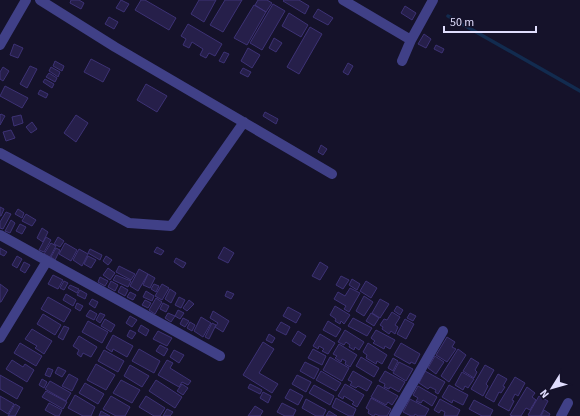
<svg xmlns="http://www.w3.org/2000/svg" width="580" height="416" font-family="'Source Sans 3',sans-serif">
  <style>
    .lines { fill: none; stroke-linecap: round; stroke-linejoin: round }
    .stream { stroke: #122b4f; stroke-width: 3.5 }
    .building { fill: #261f4a; stroke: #3d3275 }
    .minor { stroke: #404087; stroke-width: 10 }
  </style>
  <rect width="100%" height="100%" fill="#15122a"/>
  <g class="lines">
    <path class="stream" d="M 448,16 L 580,91"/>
  </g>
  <path class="building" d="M 71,0 L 79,0 L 84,3 L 81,9 L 70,3 Z
    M 121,0 L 129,4 L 124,12 L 116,8 Z
    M 141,0 L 145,0 L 176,18 L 169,30 L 135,10 Z
    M 199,0 L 216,0 L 204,22 L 191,14 Z
    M 225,0 L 242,0 L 223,32 L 210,25 Z
    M 258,0 L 267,0 L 272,3 L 266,12 L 255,5 Z
    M 284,0 L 299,0 L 309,6 L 305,14 L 283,1 Z
    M 273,4 L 285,11 L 262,50 L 250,43 Z
    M 254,5 L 266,12 L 247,45 L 234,38 Z
    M 405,6 L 416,13 L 412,20 L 401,13 Z
    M 318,9 L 333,18 L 328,25 L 313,17 Z
    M 289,13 L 308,25 L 301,37 L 282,26 Z
    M 109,17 L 118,22 L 114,29 L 105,24 Z
    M 188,24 L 222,44 L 215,56 L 209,53 L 206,58 L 200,55 L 203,49 L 192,42 L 189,48 L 183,45 L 186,39 L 181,36 Z
    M 310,27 L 322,34 L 299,74 L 287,67 Z
    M 424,34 L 431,39 L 426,48 L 418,44 Z
    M 274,38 L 282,43 L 276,52 L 269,48 Z
    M 14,44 L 23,48 L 18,58 L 10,55 Z
    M 436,45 L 444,49 L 442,53 L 434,49 Z
    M 248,48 L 260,55 L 252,68 L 241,61 Z
    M 224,52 L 229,54 L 224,63 L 219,61 Z
    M 91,59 L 110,69 L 103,82 L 84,72 Z
    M 55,61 L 64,66 L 62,71 L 53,66 Z
    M 348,63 L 353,66 L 348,75 L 343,72 Z
    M 30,66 L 37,69 L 27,88 L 20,84 Z
    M 3,67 L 9,71 L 3,81 L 0,79 L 0,72 Z
    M 51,67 L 60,72 L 58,77 L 49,71 Z
    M 243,68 L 251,72 L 248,77 L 240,73 Z
    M 49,73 L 57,78 L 55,82 L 46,77 Z
    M 45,79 L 54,84 L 52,88 L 43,82 Z
    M 146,84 L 167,96 L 157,112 L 137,100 Z
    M 5,86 L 28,98 L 22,108 L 0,96 Z
    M 40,90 L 48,94 L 46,98 L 38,94 Z
    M 265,112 L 278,119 L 276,124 L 263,116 Z
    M 1,114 L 5,116 L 0,125 L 0,115 Z
    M 21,115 L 23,123 L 14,126 L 12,117 Z
    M 76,115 L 88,123 L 76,142 L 64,133 Z
    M 32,122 L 37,129 L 31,133 L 26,127 Z
    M 11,130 L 15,138 L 6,141 L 3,132 Z
    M 321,145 L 327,149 L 323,155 L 318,152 Z
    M 0,207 L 4,209 L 1,216 L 0,216 Z
    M 18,209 L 24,213 L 22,218 L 15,214 Z
    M 6,212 L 11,214 L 3,229 L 0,228 L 0,222 Z
    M 26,214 L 36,220 L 32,226 L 22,221 Z
    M 11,220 L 15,223 L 10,233 L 5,231 Z
    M 20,224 L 26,227 L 22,234 L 16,231 Z
    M 42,228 L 48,232 L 43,242 L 37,238 Z
    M 46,237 L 51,240 L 44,252 L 39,250 Z
    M 58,237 L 64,241 L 60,247 L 54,244 Z
    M 51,243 L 56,246 L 50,257 L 44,254 Z
    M 65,243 L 77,250 L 71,261 L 59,254 Z
    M 157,247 L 164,251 L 161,255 L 154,252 Z
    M 224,247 L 234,253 L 228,263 L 218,258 Z
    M 0,248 L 7,252 L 4,256 L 0,254 Z
    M 56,248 L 60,250 L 55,260 L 51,257 Z
    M 79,249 L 88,254 L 82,266 L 73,260 Z
    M 90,249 L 102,255 L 100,260 L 88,253 Z
    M 17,256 L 22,259 L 17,268 L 12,265 Z
    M 88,256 L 96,260 L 91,268 L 84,264 Z
    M 106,256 L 112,260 L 108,265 L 103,261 Z
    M 176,258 L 186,263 L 183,268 L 174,262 Z
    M 24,262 L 30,265 L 25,273 L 20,270 Z
    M 320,262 L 328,267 L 320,280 L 312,276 Z
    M 119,266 L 135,274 L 131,280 L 116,272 Z
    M 108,268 L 115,273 L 110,280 L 103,275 Z
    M 139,269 L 148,274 L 138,291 L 130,286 Z
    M 148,274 L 155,278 L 150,288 L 143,285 Z
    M 53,275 L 63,280 L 58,289 L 48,284 Z
    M 116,275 L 131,281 L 128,287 L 113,280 Z
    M 341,276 L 349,280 L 343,289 L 336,285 Z
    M 100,277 L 108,281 L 105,286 L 98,282 Z
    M 352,279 L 360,284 L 357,290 L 349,285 Z
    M 64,281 L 68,283 L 64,290 L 60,288 Z
    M 111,281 L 118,285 L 115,291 L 108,287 Z
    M 366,281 L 377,288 L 371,298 L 360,291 Z
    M 0,284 L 8,290 L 1,302 L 0,302 Z
    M 154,284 L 159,286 L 156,292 L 151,289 Z
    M 162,284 L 169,288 L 162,300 L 155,296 Z
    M 70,285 L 79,289 L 77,293 L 68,288 Z
    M 121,286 L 128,290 L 125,296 L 118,292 Z
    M 350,288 L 360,293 L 349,312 L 344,309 L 346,306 L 334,299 L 338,292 L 345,296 Z
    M 170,289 L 176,293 L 171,303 L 165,299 Z
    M 80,290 L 87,294 L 85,299 L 77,295 Z
    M 146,291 L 154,296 L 152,301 L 143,297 Z
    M 227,291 L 234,294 L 231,299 L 225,296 Z
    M 130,292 L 136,295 L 133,300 L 127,297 Z
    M 66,294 L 76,300 L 73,306 L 63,300 Z
    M 364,296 L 373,302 L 364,316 L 356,311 Z
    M 48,297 L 71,310 L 64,322 L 41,309 Z
    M 179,297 L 185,300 L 181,308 L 175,305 Z
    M 156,298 L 162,302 L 155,314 L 149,310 Z
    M 92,299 L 98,302 L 95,308 L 89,304 Z
    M 380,299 L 389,304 L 380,318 L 372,313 Z
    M 145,300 L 151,303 L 148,308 L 142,305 Z
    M 189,300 L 194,304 L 187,311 L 183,308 Z
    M 77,303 L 83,306 L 80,311 L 75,308 Z
    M 163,303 L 169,306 L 166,312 L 160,309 Z
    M 335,306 L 350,315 L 344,324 L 341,321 L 340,324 L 335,321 L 336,319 L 330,315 Z
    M 397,306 L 403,310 L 400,315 L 394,311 Z
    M 288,307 L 301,314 L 296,323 L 283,316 Z
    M 90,310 L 97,314 L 94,320 L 86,316 Z
    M 178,310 L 184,313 L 180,319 L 175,316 Z
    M 213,311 L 229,321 L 223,332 L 215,327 L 218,323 L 210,318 Z
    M 392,312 L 400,317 L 395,325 L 398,327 L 395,334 L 391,331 L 389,334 L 382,329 L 383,327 L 380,325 L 384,319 L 387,320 Z
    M 100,313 L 105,315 L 100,323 L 96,320 Z
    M 168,313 L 175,316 L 171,322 L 165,318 Z
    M 371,313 L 379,318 L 374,326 L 366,321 Z
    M 410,313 L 416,316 L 413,321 L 407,318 Z
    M 43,314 L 61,325 L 55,335 L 37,324 Z
    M 130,316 L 137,320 L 132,327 L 126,323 Z
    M 201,317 L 211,323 L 203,337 L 194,331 Z
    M 183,318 L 189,321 L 185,327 L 180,324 Z
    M 353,318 L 372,328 L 367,336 L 348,326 Z
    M 105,319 L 115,325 L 111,332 L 101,326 Z
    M 405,319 L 414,324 L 406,339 L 397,334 Z
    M 88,321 L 108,332 L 102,343 L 82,332 Z
    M 328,321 L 341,329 L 336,337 L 323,330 Z
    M 190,322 L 195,325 L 192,331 L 187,328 Z
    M 281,322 L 290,327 L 286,335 L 276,330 Z
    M 212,323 L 216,325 L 209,339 L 205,337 Z
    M 141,325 L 149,330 L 146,336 L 138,331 Z
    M 64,326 L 69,328 L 63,340 L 58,337 Z
    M 32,329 L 52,341 L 44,354 L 35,348 L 37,346 L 25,339 Z
    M 130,330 L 136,333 L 132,339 L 127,336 Z
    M 345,330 L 364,342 L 359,350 L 355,347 L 354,350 L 349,347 L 350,345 L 346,342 L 344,345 L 338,342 Z
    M 376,330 L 395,340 L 390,349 L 385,346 L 384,349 L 373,343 L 375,341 L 371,338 Z
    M 158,331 L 172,338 L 167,346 L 153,339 Z
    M 298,331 L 306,336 L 300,346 L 292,341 Z
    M 269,334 L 275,338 L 272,343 L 266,340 Z
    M 320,334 L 335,343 L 328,354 L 322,351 L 324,349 L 319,346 L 318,349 L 313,346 Z
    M 113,335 L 133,346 L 127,357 L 113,349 L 112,352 L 106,348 Z
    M 79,336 L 97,347 L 91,357 L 83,353 L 81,357 L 77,354 L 79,350 L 73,346 Z
    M 447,337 L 455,342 L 452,347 L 456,349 L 447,362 L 436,355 Z
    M 263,342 L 274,349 L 259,373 L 278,384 L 272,393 L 243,375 Z
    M 20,343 L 42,356 L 36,366 L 14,353 Z
    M 368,343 L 387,355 L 382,364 L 377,361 L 376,364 L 366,358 L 367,355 L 363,352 Z
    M 401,343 L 420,354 L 415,364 L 411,362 L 410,364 L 394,355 Z
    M 339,344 L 357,355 L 350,367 L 345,364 L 346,361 L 342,359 L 341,362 L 335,358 L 337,356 L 333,354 Z
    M 160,345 L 168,349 L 164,356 L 156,351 Z
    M 139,349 L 160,361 L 154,373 L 132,361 Z
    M 313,349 L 326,356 L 322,365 L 308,358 Z
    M 458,349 L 466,355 L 449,382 L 441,376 Z
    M 104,350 L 124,361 L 118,372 L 98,361 Z
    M 174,350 L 184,355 L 179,363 L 170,357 Z
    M 435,356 L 444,362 L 436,374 L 428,368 Z
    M 330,357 L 349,368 L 342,381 L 323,370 Z
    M 361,357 L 379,368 L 374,377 L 356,366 Z
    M 393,358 L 398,361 L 393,371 L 388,368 Z
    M 471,358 L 479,363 L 475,370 L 477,372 L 474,378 L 463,371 Z
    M 12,360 L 23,367 L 25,364 L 34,370 L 27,382 L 6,369 Z
    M 167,360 L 173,363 L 170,368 L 191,381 L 188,385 L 182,382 L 179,387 L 158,375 Z
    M 305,362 L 319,369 L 314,379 L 300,371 Z
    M 399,362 L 413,369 L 406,381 L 393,373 Z
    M 96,364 L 115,375 L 106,390 L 87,380 Z
    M 130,365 L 149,376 L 142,387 L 124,376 Z
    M 485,365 L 494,370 L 486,384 L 488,386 L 483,396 L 471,389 Z
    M 58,367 L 66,371 L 62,377 L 55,373 Z
    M 48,368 L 53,370 L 50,377 L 45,375 Z
    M 321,371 L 341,383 L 336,391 L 316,380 Z
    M 353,371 L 372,382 L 367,391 L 358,386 L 356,388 L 350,385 L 352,382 L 348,380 Z
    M 385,371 L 405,382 L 399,392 L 390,387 L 389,389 L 384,387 L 385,384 L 379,381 Z
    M 425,371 L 445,382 L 438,394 L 435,392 L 436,390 L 430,387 L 428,389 L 419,383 Z
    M 462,372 L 474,379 L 468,388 L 465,386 L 463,390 L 455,385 Z
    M 69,374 L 78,379 L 72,391 L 62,386 Z
    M 498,374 L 507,379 L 503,386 L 505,387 L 501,393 L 499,392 L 494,402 L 485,397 Z
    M 0,375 L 23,388 L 17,399 L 0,389 Z
    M 297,375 L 311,382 L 306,392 L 292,384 Z
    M 515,377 L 525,383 L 518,396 L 515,394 L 512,400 L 514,401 L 509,411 L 498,405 Z
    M 42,379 L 47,382 L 44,388 L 39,385 Z
    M 121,380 L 140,390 L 132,403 L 113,393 Z
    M 156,380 L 182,397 L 175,408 L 149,391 Z
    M 50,381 L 71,393 L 66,401 L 45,389 Z
    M 85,383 L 104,394 L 98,404 L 79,393 Z
    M 182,384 L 188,388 L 183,395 L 177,391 Z
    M 250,384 L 262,390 L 260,394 L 248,388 Z
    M 345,384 L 364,395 L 357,407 L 352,404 L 354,402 L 344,396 L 343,399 L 338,396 Z
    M 314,385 L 334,396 L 330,405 L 309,393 Z
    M 378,385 L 398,396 L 392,405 L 388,402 L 386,405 L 371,397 Z
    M 449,385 L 468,395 L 463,405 L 453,400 L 452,403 L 442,397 Z
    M 418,386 L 437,397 L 432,406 L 423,400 L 421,403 L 416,401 L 418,398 L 413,395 Z
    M 527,387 L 535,393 L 532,397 L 536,400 L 530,410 L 526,408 L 521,416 L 513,416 L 510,415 Z
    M 290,389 L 303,396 L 298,405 L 285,398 Z
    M 46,391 L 67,402 L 63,409 L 42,397 Z
    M 263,392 L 271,396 L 268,403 L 260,398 Z
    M 75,395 L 95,407 L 91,416 L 83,416 L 68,408 Z
    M 0,396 L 14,404 L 8,414 L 0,409 Z
    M 111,396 L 130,407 L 125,416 L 116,416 L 103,409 Z
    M 146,396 L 165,408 L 160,416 L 154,416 L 139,407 Z
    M 539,396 L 548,401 L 540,416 L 530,416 L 528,415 Z
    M 336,398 L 356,409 L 353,416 L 349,416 L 332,407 Z
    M 371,398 L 391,409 L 387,416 L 380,416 L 375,414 L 374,416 L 373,416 L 368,413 L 369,410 L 366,408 Z
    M 306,399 L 326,410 L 323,416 L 316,416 L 302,408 Z
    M 410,399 L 429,409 L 425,416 L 418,416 L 415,414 L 414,416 L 411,416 L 403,412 Z
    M 440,399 L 460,410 L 457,416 L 444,416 L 445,412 L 441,410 L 439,413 L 434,410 Z
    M 474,400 L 493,410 L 490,416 L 482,416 L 469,409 Z
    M 49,403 L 62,410 L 59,416 L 56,416 L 45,410 Z
    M 282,403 L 296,410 L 293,416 L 285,416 L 277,412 Z
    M 15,404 L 20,407 L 15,416 L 8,416 Z
    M 255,406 L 263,411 L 260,416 L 248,416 Z
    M 167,409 L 173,412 L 170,416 L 163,416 Z
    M 544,410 L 550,414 L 549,416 L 541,416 Z
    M 101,411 L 110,416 L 99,416 Z
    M 329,411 L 337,416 L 326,416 Z"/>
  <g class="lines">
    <path class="minor" d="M 40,0 L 115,47 L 332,174
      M 343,0 L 411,40
      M 0,45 L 26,0
      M 402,61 L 411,40 L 433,0
      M 0,153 L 129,223 L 171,226 L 244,122
      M 0,235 L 220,356
      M 0,338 L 47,261
      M 394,416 L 443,331
      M 561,416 L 568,403"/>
  </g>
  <g transform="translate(552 388) rotate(233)" stroke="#15122a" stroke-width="3" paint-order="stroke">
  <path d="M0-3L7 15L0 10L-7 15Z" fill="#e0ddfd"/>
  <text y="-6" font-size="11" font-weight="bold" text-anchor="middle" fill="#e0ddfd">N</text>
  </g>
  <path d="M444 26v6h92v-6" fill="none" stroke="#e0ddfd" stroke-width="2"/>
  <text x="450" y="26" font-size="12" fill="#e0ddfd" stroke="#15122a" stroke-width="3" paint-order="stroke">50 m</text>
</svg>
